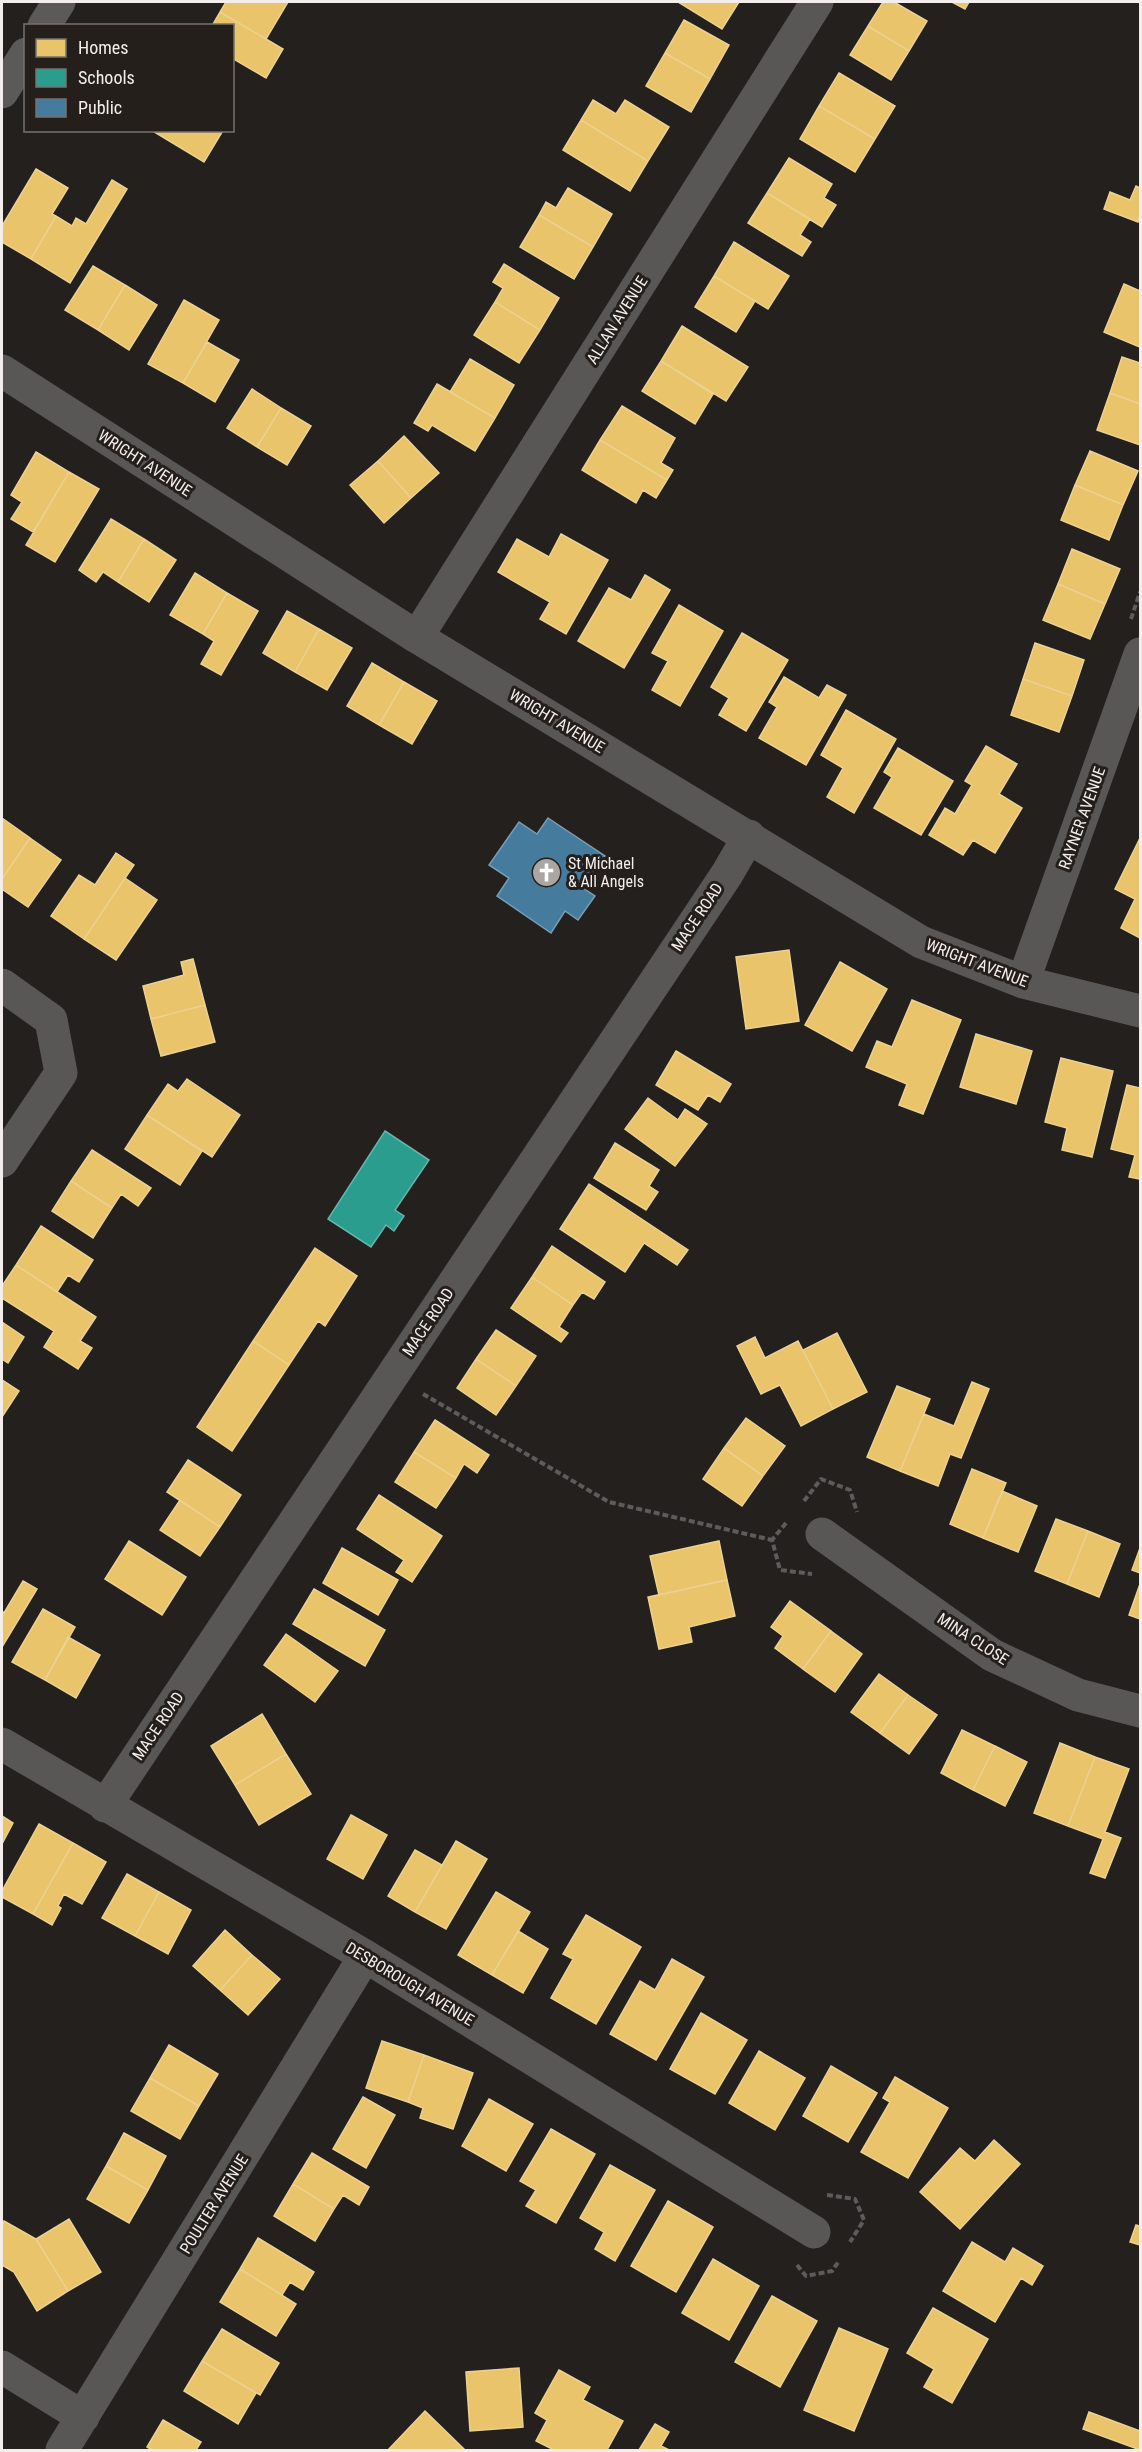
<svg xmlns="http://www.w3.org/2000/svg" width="1142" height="2452" font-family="'Roboto Condensed',sans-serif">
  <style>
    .homes { fill: #e9c46a; stroke: #ecd191; stroke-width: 1.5 }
    .schools { fill: #2a9d8f; stroke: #66b5ab; stroke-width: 1.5 }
    .public { fill: #457b9d; stroke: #799eb5; stroke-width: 1.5 }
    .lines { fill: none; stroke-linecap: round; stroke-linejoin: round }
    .path { stroke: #5e5c5a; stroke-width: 4; stroke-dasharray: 6 3; stroke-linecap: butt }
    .street { stroke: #585756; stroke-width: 33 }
    .secondary { stroke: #5b5a59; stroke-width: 33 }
    .labels { text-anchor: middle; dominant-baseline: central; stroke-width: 6; stroke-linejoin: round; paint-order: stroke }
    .street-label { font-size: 16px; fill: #f3eeec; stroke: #251f1c }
    .poi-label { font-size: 16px; fill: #f3eeec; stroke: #251f1c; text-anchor: start }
  </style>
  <rect width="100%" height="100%" fill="#23201e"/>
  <path class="homes" d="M 226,2 L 288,2 L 266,39 L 220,12 Z
    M 678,2 L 739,2 L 722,29 Z
    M 883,2 L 894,2 L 927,21 L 909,51 L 868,26 Z
    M 952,2 L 969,2 L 965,9 Z
    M 220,12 L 283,49 L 266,78 L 232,58 L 232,26 L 212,26 Z
    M 684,20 L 729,45 L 710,79 L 665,53 Z
    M 868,26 L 909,51 L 891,80 L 850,55 Z
    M 665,53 L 710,79 L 691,112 L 646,86 Z
    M 839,73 L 895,106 L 875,139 L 819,106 Z
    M 593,100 L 616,114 L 625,100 L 669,127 L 648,161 L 581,120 Z
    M 819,106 L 875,139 L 855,172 L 800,139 Z
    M 581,120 L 648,161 L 630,191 L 563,150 Z
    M 151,130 L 220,130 L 222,132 L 204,162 Z
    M 789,158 L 832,184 L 824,198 L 836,205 L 822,227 L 767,193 Z
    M 36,169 L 68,188 L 52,214 L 56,216 L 31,259 L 2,242 L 2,226 Z
    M 112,180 L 127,189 L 70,283 L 31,259 L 56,216 L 72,226 L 76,218 L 86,224 Z
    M 1136,186 L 1140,188 L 1140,215 L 1138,222 L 1104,209 L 1110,192 L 1130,200 Z
    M 568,188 L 612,214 L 593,247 L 539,215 L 546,202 L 556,208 Z
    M 767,193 L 810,219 L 800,235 L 811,242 L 802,256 L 748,223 Z
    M 539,215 L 593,247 L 574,279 L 520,247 Z
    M 734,242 L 789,276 L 768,309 L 714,276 Z
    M 504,264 L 559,298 L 540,330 L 495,302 L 503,288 L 493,282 Z
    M 93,266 L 125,285 L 98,330 L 65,310 Z
    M 714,276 L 755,301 L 736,332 L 695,307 Z
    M 1124,284 L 1140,291 L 1140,347 L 1104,332 Z
    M 125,285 L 157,305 L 129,350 L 98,330 Z
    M 184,300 L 219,320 L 183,383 L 148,364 Z
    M 495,302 L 540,330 L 519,363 L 474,335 Z
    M 682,326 L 748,367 L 726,401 L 661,361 Z
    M 207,342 L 239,360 L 215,402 L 183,383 Z
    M 1122,357 L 1140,363 L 1140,404 L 1110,393 Z
    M 470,359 L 514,385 L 495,418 L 450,392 Z
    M 661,361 L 713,394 L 695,424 L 642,391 Z
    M 437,384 L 495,418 L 475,451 L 432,425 L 428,431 L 414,423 Z
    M 252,389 L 281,408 L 257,447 L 227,428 Z
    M 1110,393 L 1140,404 L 1140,445 L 1097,430 Z
    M 622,406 L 675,438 L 661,463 L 673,470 L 667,480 L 600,440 Z
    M 281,408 L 311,426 L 287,465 L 257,447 Z
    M 404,436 L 439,473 L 411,498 L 378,461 Z
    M 600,440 L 667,480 L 656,498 L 643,490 L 636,503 L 582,470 Z
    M 1090,451 L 1138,471 L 1123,505 L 1075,485 Z
    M 36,452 L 69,472 L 33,532 L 11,519 L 22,502 L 11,495 Z
    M 378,461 L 411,498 L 384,523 L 350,485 Z
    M 69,472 L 99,489 L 55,562 L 26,545 Z
    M 1075,485 L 1123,505 L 1109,540 L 1061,520 Z
    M 111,519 L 144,539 L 118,582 L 103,572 L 96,582 L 79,570 Z
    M 561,534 L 608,560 L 566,634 L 540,619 L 550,602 L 498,572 L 517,539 L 549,557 Z
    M 144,539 L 176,560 L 149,602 L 118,582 Z
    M 1072,549 L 1120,569 L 1105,604 L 1058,584 Z
    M 195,573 L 227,593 L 203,634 L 170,615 Z
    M 645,575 L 670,590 L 624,668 L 578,641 L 609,588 L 631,600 Z
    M 1058,584 L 1105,604 L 1090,639 L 1043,620 Z
    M 227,593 L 258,611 L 221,675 L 201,664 L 214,641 L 203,634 Z
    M 679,605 L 723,631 L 680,706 L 652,690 L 668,661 L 652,653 Z
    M 287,611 L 319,629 L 295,672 L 263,653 Z
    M 319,629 L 352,648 L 327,690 L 295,672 Z
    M 742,633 L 788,660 L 746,731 L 719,715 L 729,698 L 711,687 Z
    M 1035,643 L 1084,660 L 1072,696 L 1023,679 Z
    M 372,663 L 404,682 L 379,725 L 347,706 Z
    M 784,677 L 819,698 L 827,685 L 846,695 L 806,765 L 759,738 L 777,707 L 769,702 Z
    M 1023,679 L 1072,696 L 1059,732 L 1011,715 Z
    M 404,682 L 437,701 L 412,744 L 379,725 Z
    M 846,710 L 896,739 L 854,813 L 827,797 L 843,768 L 821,755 Z
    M 986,746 L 1017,764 L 999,794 L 1022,808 L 995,853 L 973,840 L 963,855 L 929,835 L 945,808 L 955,814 L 972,785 L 965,781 Z
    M 898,748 L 953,781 L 921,835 L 874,808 L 892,777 L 884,772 Z
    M 2,818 L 30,838 L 2,879 Z
    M 30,838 L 61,860 L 28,907 L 2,889 L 2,879 Z
    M 1140,838 L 1140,938 L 1121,928 L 1135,899 L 1115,889 Z
    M 116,853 L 134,865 L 84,939 L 51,916 L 79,875 L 95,885 Z
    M 125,878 L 157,900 L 116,960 L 84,939 Z
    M 789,950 L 799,1021 L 746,1029 L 736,957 Z
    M 193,959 L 205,1005 L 151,1019 L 143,986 L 184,975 L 181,962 Z
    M 840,962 L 887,989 L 852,1051 L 805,1025 Z
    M 912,1000 L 961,1020 L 923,1114 L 899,1105 L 907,1084 L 866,1067 L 877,1041 L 892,1047 Z
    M 205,1005 L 215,1042 L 161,1056 L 151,1019 Z
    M 976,1034 L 1032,1051 L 1016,1104 L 960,1087 Z
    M 676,1051 L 731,1084 L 720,1102 L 708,1095 L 698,1110 L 656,1085 Z
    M 1061,1058 L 1113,1071 L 1092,1157 L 1062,1150 L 1067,1128 L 1045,1122 Z
    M 187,1079 L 240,1115 L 212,1157 L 147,1115 L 168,1084 L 178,1091 Z
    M 1127,1085 L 1140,1088 L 1140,1179 L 1129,1177 L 1135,1155 L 1111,1149 Z
    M 648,1098 L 678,1120 L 685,1109 L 707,1124 L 675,1166 L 625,1129 Z
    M 147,1115 L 202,1151 L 180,1185 L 125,1149 Z
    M 615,1143 L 659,1170 L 649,1186 L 658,1192 L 646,1210 L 594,1178 Z
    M 92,1150 L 151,1188 L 138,1206 L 121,1194 L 112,1208 L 71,1181 Z
    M 71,1181 L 112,1208 L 93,1238 L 52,1211 Z
    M 589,1184 L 688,1250 L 677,1265 L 644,1243 L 625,1272 L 560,1229 Z
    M 41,1226 L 93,1260 L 79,1282 L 68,1275 L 57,1292 L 16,1265 Z
    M 552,1246 L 605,1282 L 594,1299 L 582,1292 L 573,1305 L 532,1277 Z
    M 315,1248 L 357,1276 L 325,1326 L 318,1321 L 289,1365 L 253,1341 Z
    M 16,1265 L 96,1317 L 80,1341 L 92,1348 L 78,1369 L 44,1347 L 54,1331 L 2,1298 L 2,1286 Z
    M 532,1277 L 573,1305 L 559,1327 L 568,1333 L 561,1342 L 511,1308 Z
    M 2,1322 L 24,1337 L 8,1363 L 2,1359 Z
    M 496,1330 L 536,1356 L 516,1386 L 476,1359 Z
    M 837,1333 L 867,1392 L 833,1409 L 803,1350 Z
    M 755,1337 L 765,1358 L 798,1341 L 833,1409 L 801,1426 L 780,1385 L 761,1394 L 737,1346 Z
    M 253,1341 L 289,1365 L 232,1451 L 197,1427 Z
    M 476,1359 L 516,1386 L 496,1415 L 457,1388 Z
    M 2,1380 L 19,1391 L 2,1417 Z
    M 972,1382 L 989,1389 L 961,1458 L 950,1454 L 938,1486 L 900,1471 L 924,1414 L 954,1426 Z
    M 897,1386 L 930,1399 L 900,1471 L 867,1457 Z
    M 746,1418 L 785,1446 L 763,1476 L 724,1448 Z
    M 435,1420 L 489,1455 L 477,1473 L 464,1464 L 456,1478 L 414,1452 Z
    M 724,1448 L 763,1476 L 742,1506 L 703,1479 Z
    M 414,1452 L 456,1478 L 436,1508 L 395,1482 Z
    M 188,1460 L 241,1495 L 220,1527 L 167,1492 Z
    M 972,1469 L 1006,1483 L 983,1538 L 950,1524 Z
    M 1002,1491 L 1037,1506 L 1018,1552 L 983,1538 Z
    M 379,1495 L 442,1536 L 412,1582 L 396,1572 L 404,1560 L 357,1529 Z
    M 180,1500 L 220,1527 L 200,1556 L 160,1530 Z
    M 1056,1519 L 1088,1531 L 1067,1584 L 1035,1571 Z
    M 1088,1531 L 1120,1544 L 1099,1597 L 1067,1584 Z
    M 129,1541 L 186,1577 L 162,1615 L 105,1579 Z
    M 719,1541 L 727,1580 L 659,1595 L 650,1556 Z
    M 342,1548 L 398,1580 L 378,1615 L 323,1583 Z
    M 1140,1548 L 1140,1573 L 1132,1570 Z
    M 727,1580 L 735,1616 L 689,1627 L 692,1642 L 659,1649 L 648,1597 Z
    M 23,1581 L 37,1589 L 2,1647 L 2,1611 L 4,1613 Z
    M 1140,1584 L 1140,1619 L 1129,1615 Z
    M 314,1589 L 385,1630 L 365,1666 L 293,1624 Z
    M 790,1601 L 831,1631 L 803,1669 L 775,1648 L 783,1636 L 771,1627 Z
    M 43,1609 L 75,1627 L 45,1680 L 12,1662 Z
    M 831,1631 L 862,1654 L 835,1692 L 803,1669 Z
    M 286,1634 L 338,1671 L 315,1702 L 264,1665 Z
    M 68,1637 L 100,1655 L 76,1698 L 45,1680 Z
    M 879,1674 L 908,1695 L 880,1733 L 851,1712 Z
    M 908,1695 L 937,1715 L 909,1754 L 880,1733 Z
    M 262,1714 L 286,1754 L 235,1785 L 211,1746 Z
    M 962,1730 L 995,1746 L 973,1790 L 941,1773 Z
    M 1060,1743 L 1095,1757 L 1068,1826 L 1034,1813 Z
    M 995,1746 L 1027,1762 L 1005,1806 L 973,1790 Z
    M 286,1754 L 311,1794 L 259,1825 L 235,1785 Z
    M 1095,1757 L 1129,1769 L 1105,1832 L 1121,1838 L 1105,1878 L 1090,1873 L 1103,1839 L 1068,1826 Z
    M 351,1815 L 387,1835 L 363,1879 L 327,1859 Z
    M 2,1816 L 13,1823 L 2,1844 Z
    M 39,1824 L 73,1843 L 33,1914 L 2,1897 L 2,1891 Z
    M 456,1841 L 487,1859 L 446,1929 L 415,1912 Z
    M 73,1843 L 106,1862 L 82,1904 L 64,1894 L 58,1906 L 61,1908 L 52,1925 L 33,1914 Z
    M 415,1850 L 442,1865 L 415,1912 L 388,1896 Z
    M 127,1874 L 159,1892 L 135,1936 L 102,1918 Z
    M 159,1892 L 191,1910 L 168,1954 L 135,1936 Z
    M 496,1892 L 530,1912 L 492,1975 L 458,1955 Z
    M 586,1915 L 641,1947 L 596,2024 L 551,1998 L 573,1959 L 563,1954 Z
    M 225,1930 L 252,1955 L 220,1990 L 193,1966 Z
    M 518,1931 L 548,1949 L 523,1993 L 492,1975 Z
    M 252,1955 L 280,1979 L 248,2015 L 220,1990 Z
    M 672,1959 L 704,1977 L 656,2060 L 610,2034 L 640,1981 L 655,1990 Z
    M 701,2013 L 747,2040 L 715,2094 L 670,2069 Z
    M 382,2041 L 424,2055 L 408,2102 L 366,2088 Z
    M 169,2045 L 218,2074 L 199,2106 L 150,2078 Z
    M 759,2051 L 805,2078 L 775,2130 L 729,2103 Z
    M 424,2055 L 473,2073 L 453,2129 L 420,2118 L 423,2108 L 408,2102 Z
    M 831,2066 L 877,2093 L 848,2142 L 803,2116 Z
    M 895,2077 L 948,2108 L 908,2178 L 861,2152 L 890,2102 L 883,2098 Z
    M 150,2078 L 199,2106 L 180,2139 L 131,2111 Z
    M 363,2097 L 395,2115 L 366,2168 L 333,2149 Z
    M 489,2099 L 533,2124 L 506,2171 L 462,2146 Z
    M 551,2129 L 595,2154 L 556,2223 L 526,2206 L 536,2190 L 520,2181 Z
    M 124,2133 L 166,2156 L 148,2190 L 106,2166 Z
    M 994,2140 L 1020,2164 L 960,2229 L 920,2192 L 960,2148 L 975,2161 Z
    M 312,2153 L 369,2187 L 359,2205 L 343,2195 L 334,2209 L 293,2184 Z
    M 610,2165 L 655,2190 L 615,2261 L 595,2249 L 604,2232 L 580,2218 Z
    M 106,2166 L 148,2190 L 129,2223 L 87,2199 Z
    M 293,2184 L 334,2209 L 315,2241 L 274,2216 Z
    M 668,2201 L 713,2227 L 676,2292 L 631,2266 Z
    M 69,2219 L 101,2272 L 68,2291 L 36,2239 Z
    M 4,2221 L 36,2239 L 68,2291 L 37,2311 L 14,2272 L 2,2265 L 2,2227 Z
    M 1136,2225 L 1140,2226 L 1140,2245 L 1130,2242 Z
    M 258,2238 L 314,2272 L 303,2290 L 290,2282 L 282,2295 L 240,2269 Z
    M 972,2242 L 1005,2262 L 1013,2248 L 1043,2266 L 1032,2285 L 1021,2278 L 995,2322 L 943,2291 Z
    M 713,2259 L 759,2286 L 729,2340 L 682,2313 Z
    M 240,2269 L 296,2304 L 276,2336 L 220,2302 Z
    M 772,2296 L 817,2321 L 780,2387 L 735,2362 Z
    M 933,2308 L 988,2339 L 952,2403 L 924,2387 L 934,2369 L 907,2353 Z
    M 839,2328 L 888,2349 L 854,2431 L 804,2410 Z
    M 222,2329 L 279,2363 L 260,2395 L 202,2361 Z
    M 202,2361 L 256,2393 L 238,2424 L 184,2391 Z
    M 519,2368 L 523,2427 L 470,2431 L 466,2372 Z
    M 559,2370 L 590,2387 L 583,2400 L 623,2421 L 607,2450 L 554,2450 L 536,2441 L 547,2420 L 535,2413 Z
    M 425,2411 L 465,2450 L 388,2450 Z
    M 1089,2412 L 1140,2431 L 1140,2450 L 1083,2429 Z
    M 163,2420 L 201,2442 L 196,2450 L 152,2450 L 147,2447 Z
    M 655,2424 L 669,2432 L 661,2446 L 669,2450 L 639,2450 Z"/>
  <path class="schools" d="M 385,1131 L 429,1160 L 395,1210 L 404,1216 L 394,1231 L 386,1225 L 371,1247 L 328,1219 Z"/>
  <path class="public" d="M 548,818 L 605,856 L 583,888 L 595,896 L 578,920 L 565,911 L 551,933 L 497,896 L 509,878 L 489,865 L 519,822 L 537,834 Z"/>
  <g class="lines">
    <path class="path" d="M 1131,619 L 1140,592
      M 423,1394 L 609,1502 L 772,1540
      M 804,1501 L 821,1479 L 850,1490 L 857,1512
      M 786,1523 L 772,1540 L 780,1570 L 812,1574
      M 827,2195 L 855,2199 L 864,2220 L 850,2242
      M 797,2265 L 806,2276 L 832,2271 L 839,2261"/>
    <path class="street" d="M 2,371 L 417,637 L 921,942 L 1023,982 L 1140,1011
      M 417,637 L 817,2
      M 1023,982 L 1140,654
      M 2,985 L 51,1020 L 61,1073 L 2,1161
      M 822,1534 L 992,1655 L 1078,1695 L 1140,1711
      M 2,1744 L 365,1956 L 814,2232
      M 105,1806 L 727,874 L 749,836
      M 2,2367 L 83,2417
      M 62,2450 L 365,1956"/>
    <path class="secondary" d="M 44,26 L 59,2
      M 2,92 L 26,54"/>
  </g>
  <defs>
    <symbol id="church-disc" viewBox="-11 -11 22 22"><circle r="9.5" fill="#aaa6a4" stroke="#251f1c"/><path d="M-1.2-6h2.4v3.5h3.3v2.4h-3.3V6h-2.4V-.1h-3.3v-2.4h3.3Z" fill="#fff"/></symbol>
  </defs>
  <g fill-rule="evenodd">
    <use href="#church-disc" x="530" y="856" width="33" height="33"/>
  </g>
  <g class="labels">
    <g class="street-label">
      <text transform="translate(617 320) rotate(-58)">ALLAN AVENUE</text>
      <text transform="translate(145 463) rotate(33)">WRIGHT AVENUE</text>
      <text transform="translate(557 721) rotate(31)">WRIGHT AVENUE</text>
      <text transform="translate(1082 818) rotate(-70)">RAYNER AVENUE</text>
      <text transform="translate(697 917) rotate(-56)">MACE ROAD</text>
      <text transform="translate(977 963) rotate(21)">WRIGHT AVENUE</text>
      <text transform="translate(428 1322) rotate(-56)">MACE ROAD</text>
      <text transform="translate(973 1639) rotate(33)">MINA CLOSE</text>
      <text transform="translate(158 1726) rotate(-56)">MACE ROAD</text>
      <text transform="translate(410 1984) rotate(31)">DESBOROUGH AVENUE</text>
      <text transform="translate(214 2204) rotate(-58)">POULTER AVENUE</text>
    </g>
    <g class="poi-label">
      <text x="568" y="863">St Michael<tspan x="568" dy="18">&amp; All Angels</tspan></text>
    </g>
  </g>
  <rect width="1142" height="2452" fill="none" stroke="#f3eeec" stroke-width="6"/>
  <rect x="24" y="24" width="210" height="108" fill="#251f1c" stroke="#77726f" stroke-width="1.5"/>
  <rect x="36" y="39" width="30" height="18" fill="#e9c46a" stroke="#77726f" stroke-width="1.5"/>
  <text x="78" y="54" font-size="18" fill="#f3eeec">Homes</text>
  <rect x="36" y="69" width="30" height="18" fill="#2a9d8f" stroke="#77726f" stroke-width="1.5"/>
  <text x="78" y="84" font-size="18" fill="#f3eeec">Schools</text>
  <rect x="36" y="99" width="30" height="18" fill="#457b9d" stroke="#77726f" stroke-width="1.5"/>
  <text x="78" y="114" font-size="18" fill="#f3eeec">Public</text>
</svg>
